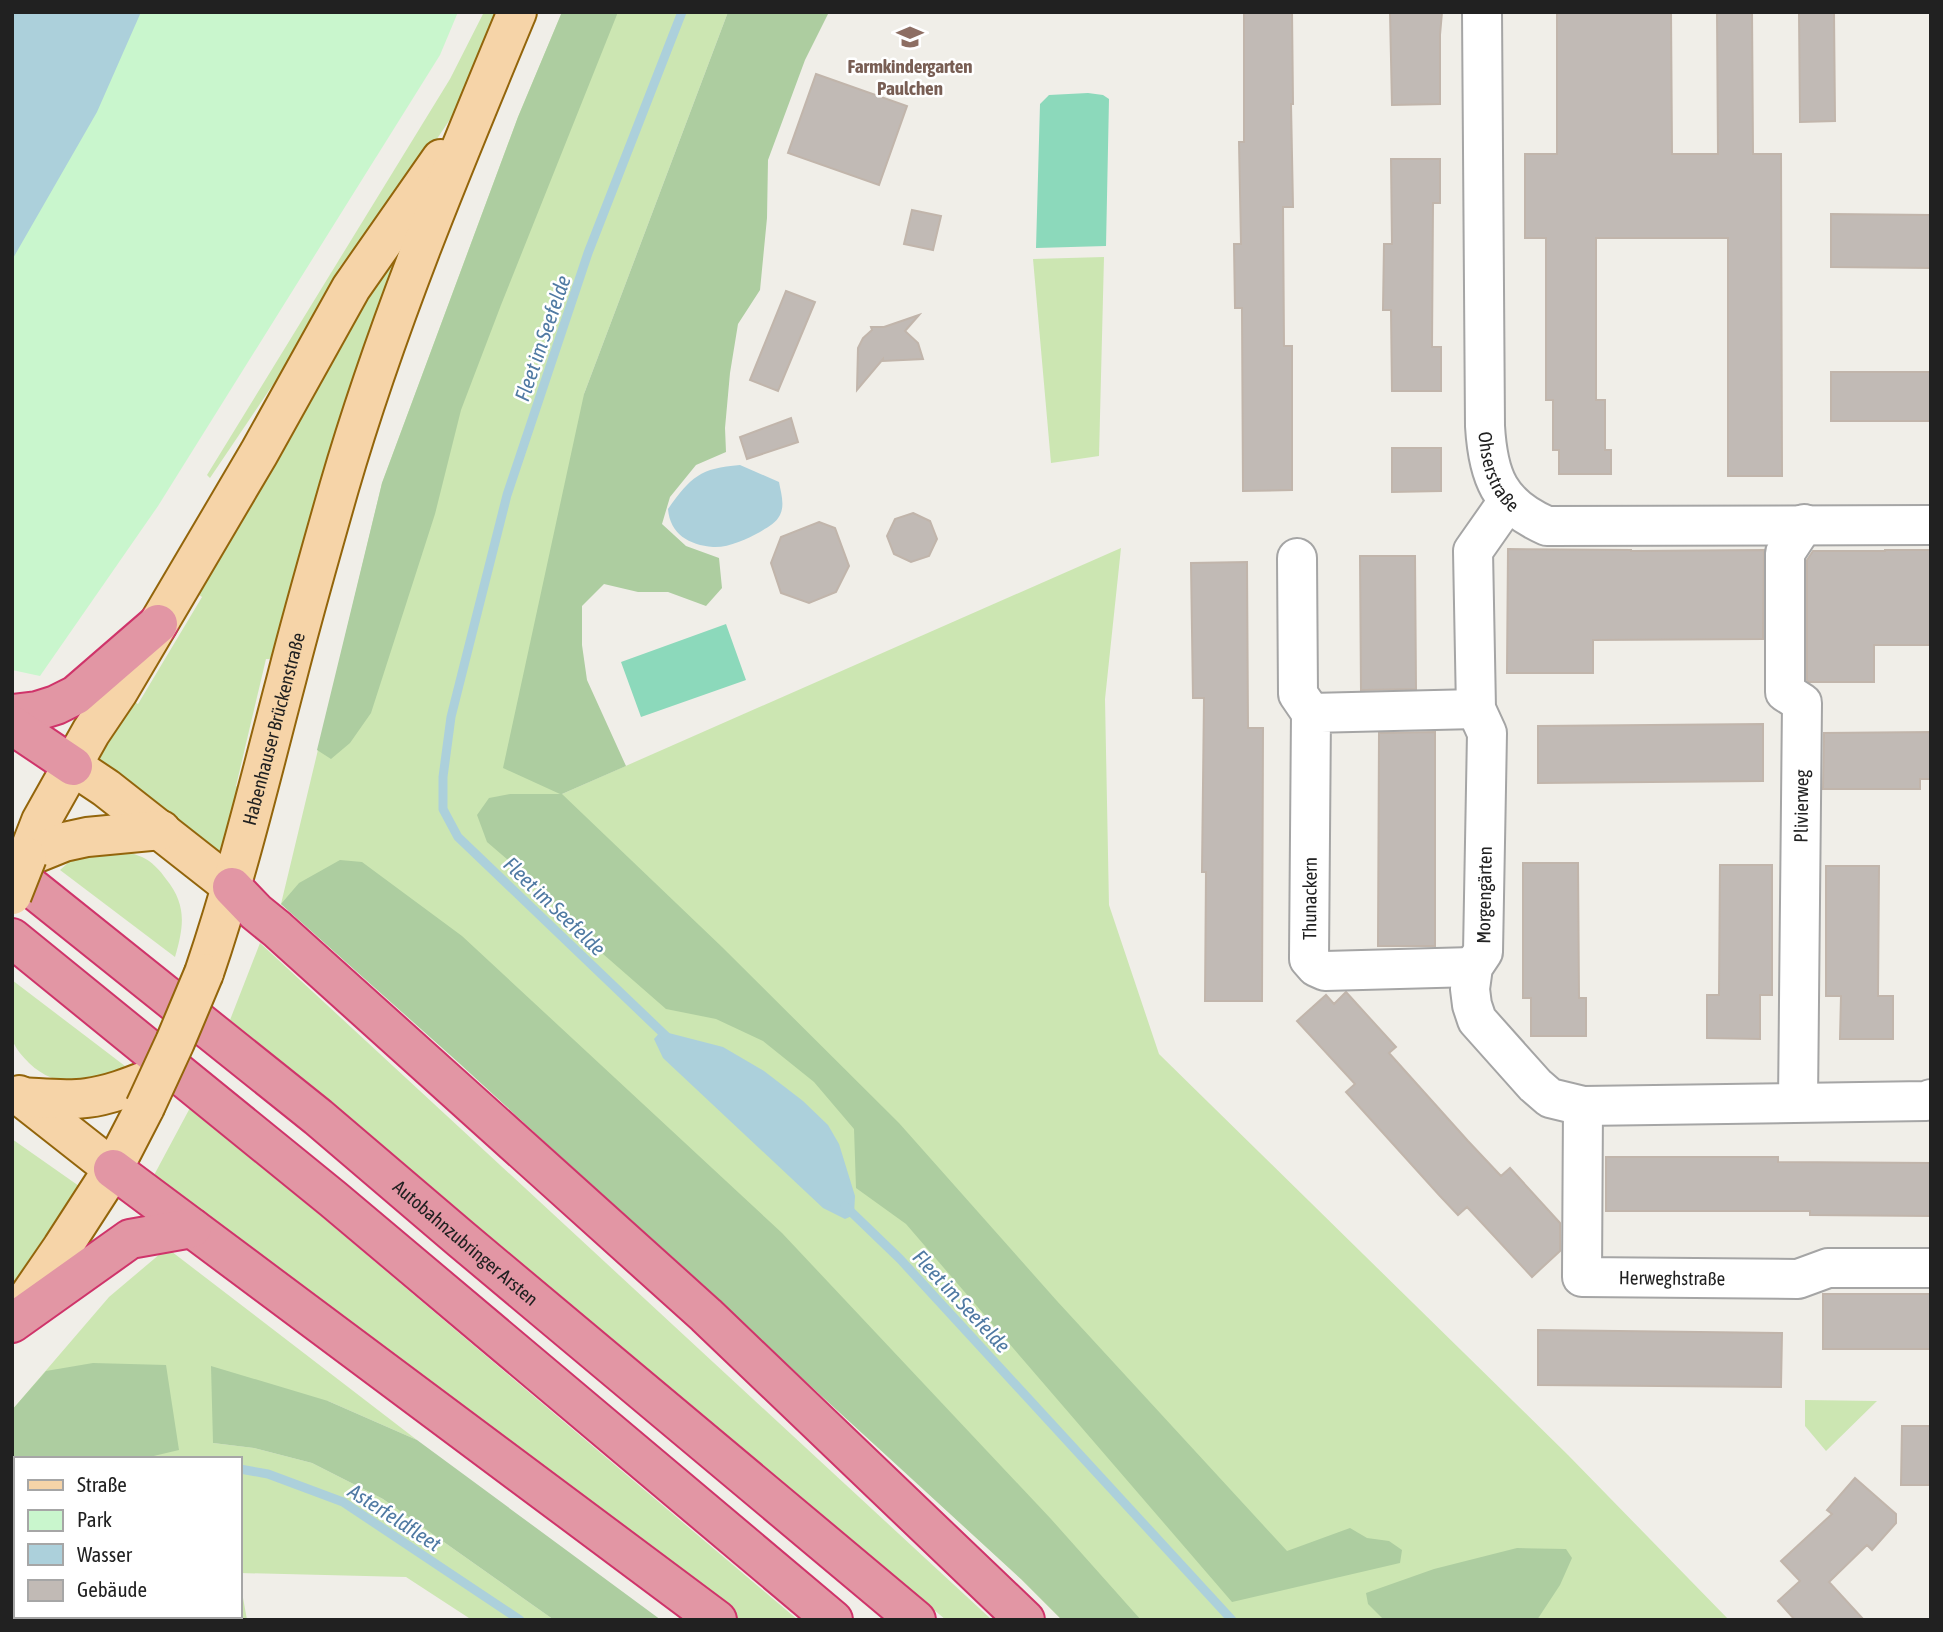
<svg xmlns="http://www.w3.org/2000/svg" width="1943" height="1632" font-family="'Asap Condensed',sans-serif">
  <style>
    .grass { fill: #cce6b2 }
    .forest { fill: #adcda0 }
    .park { fill: #c9f6cd }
    .pitch { fill: #8cd9bb }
    .water { fill: #acd0db }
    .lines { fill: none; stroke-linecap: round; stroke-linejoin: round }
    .stream { stroke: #acd0db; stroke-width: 9 }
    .building { fill: #c1bab5; stroke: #c1b5ab; stroke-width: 2 }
    .minor-casing { stroke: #a5a5a5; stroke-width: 42 }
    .major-casing { stroke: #93650b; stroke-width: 42 }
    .highway-casing { stroke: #cf346a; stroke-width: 42 }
    .minor { stroke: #fff; stroke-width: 38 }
    .major { stroke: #f6d4a8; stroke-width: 38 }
    .highway { stroke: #e296a4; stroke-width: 38 }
    .major-bridge-casing { stroke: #93650b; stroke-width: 42; stroke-linecap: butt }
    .major-bridge { stroke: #f6d4a8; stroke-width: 38 }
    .labels { text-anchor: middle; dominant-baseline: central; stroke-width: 5; stroke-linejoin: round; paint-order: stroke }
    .education-label { font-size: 19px; font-weight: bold; fill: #785e54; stroke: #fff }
    .street-label { font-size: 19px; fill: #212121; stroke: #fff }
    .water-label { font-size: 21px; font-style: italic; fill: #507aa3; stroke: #fff }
  </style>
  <rect width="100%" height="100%" fill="#f0eee8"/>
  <path class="grass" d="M 484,12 L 498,12 L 459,106 L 408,182 L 371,226 L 339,268 L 308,327 L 276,380 L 210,478 L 207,475 L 450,79 Z
    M 562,12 L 728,12 L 584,394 L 562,794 L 1121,548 L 1105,699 L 1109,905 L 1159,1054 L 1568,1455 L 1729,1620 L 1062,1620 L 1021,1579 L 458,1062 L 281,904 L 382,483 L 518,117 Z
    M 396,251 L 402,254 L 372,324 L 272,659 L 266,659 L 236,786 L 239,788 L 222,862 L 93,767 L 133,701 L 138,704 L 202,597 L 198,594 L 258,494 L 342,333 Z
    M 1104,257 L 1099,456 L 1051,463 L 1033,259 Z
    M 121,849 C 127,852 135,854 142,857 C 151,861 160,870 166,879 C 187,905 184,926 175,957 L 60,870 L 78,854 Z
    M 260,943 L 992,1620 L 946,1620 L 230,1020 Z
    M 12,980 L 125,1066 C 93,1086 57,1090 29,1063 C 23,1057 15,1048 13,1041 C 9,1031 12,992 12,980 Z
    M 191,1106 L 798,1620 L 740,1620 L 153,1177 Z
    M 12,1139 L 79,1186 L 12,1285 Z
    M 167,1248 L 417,1440 L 328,1401 L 213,1443 L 254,1448 L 312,1463 L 383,1499 L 554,1620 L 472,1620 L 406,1577 L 240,1573 L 240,1459 L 16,1459 L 16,1616 L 240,1616 L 240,1581 L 247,1620 L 12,1620 L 12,1410 L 109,1297 Z
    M 1805,1400 L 1877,1401 L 1826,1451 L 1805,1426 Z"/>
  <path class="forest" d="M 562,12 L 618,12 L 501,305 L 461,410 L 435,514 L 371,713 L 350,743 L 331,759 L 317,750 L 382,483 L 518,117 Z
    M 728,12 L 829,12 L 805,60 L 768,160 L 767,218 L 760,290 L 738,324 L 730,373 L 725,428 L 726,452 L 696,465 L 670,497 L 662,524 L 686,546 L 719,558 L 722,588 L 706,606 L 668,592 L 638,592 L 604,584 L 582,606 L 582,645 L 587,680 L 626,766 L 562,794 L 722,947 L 899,1123 L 1057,1301 L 1287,1551 L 1350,1528 L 1367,1538 L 1389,1541 L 1402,1550 L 1400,1563 L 1232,1602 L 906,1224 L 856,1188 L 854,1129 L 814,1082 L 763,1041 L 716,1019 L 666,1009 L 587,940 L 536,884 L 487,842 L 477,815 L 489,798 L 510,794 L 560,794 L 503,768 L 584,394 Z
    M 340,860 L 362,862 L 462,936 L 782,1233 L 1051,1519 L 1141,1620 L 1062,1620 L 1021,1579 L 458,1062 L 281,904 L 299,883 Z
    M 93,1363 L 166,1365 L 179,1450 L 141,1459 L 16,1459 L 16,1539 L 12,1542 L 12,1410 L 46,1371 Z
    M 211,1366 L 328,1401 L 417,1440 L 661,1620 L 554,1620 L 383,1499 L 312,1463 L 254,1448 L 213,1443 Z
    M 1517,1548 L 1566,1549 L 1572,1558 L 1560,1585 L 1537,1620 L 1384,1620 L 1368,1604 L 1366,1593 L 1434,1569 Z"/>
  <path class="park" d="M 12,12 L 458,12 L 440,55 L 158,506 L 40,676 L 12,670 Z"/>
  <path class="pitch" d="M 1088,93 L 1103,95 L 1109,99 L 1106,246 L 1036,248 L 1040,104 L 1049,95 Z
    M 726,624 L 746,680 L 641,717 L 621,662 Z"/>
  <path class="water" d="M 12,12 L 141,12 L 97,112 L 12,260 Z
    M 740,465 L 779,482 C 781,493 785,505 780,515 C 776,523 768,527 760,532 C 747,539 728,548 713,547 C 689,545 670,534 668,509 C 691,477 700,468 740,465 Z
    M 661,1031 L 723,1047 L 764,1071 L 803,1101 L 828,1125 L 839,1144 L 855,1196 L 854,1215 L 845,1219 L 823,1208 L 663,1058 L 654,1039 Z"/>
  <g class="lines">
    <path class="stream" d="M 668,1038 L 458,837 L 443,809 L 443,777 L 451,717 L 507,495 L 588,253 L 682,12
      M 845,1206 L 900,1259 L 1232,1620
      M 240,1469 L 268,1474 L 343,1502 L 520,1620
      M 12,1566 L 16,1563"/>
  </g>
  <path class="building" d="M 1244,12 L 1292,12 L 1293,104 L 1291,104 L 1293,207 L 1283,207 L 1284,346 L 1292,346 L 1292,490 L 1243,491 L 1242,308 L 1235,308 L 1234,244 L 1241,244 L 1239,142 L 1244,142 Z
    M 1390,12 L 1442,12 L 1440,35 L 1440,104 L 1392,105 Z
    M 1557,12 L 1671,12 L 1672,154 L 1718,154 L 1717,12 L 1752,12 L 1753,154 L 1781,154 L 1782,476 L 1728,476 L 1728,238 L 1596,238 L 1596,400 L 1605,400 L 1605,450 L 1611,450 L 1611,474 L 1559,474 L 1559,450 L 1553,450 L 1553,400 L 1546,400 L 1546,238 L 1525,238 L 1525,154 L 1557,154 Z
    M 1799,12 L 1834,12 L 1835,121 L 1800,122 Z
    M 816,74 L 907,106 L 879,185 L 788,153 Z
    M 1391,159 L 1440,159 L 1440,203 L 1433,203 L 1432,347 L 1441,347 L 1441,391 L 1392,391 L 1391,310 L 1383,310 L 1384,244 L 1392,244 Z
    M 912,210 L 941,216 L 933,250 L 904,244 Z
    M 1831,214 L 1931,215 L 1931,268 L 1831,267 Z
    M 786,291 L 815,302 L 778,391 L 750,380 Z
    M 919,315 L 905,331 L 918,343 L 923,359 L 883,361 L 883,359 L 857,390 L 858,348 L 863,338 L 872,330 L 871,327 L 884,327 Z
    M 1831,372 L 1931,372 L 1931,421 L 1831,421 Z
    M 791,418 L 798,442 L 747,459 L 740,437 Z
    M 1392,448 L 1441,448 L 1441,491 L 1392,492 Z
    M 913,513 L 930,521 L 937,539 L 929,556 L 911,562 L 894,554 L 887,536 L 895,519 Z
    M 819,522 L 835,528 L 849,566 L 836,592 L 809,603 L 781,593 L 771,563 L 781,537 Z
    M 1508,549 L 1631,550 L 1631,551 L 1764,550 L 1763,639 L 1593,640 L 1593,673 L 1507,673 Z
    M 1885,550 L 1931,550 L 1931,645 L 1874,645 L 1874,682 L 1809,682 L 1807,680 L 1807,560 L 1813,551 L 1885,551 Z
    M 1360,556 L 1415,556 L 1416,689 L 1361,690 Z
    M 1247,562 L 1248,728 L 1263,728 L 1262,1001 L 1205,1001 L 1206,872 L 1202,872 L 1204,698 L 1193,698 L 1191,563 Z
    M 1763,724 L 1763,781 L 1538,783 L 1538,726 Z
    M 1435,732 L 1435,946 L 1378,946 L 1379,733 Z
    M 1931,732 L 1931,779 L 1920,779 L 1920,789 L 1823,789 L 1824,733 Z
    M 1523,863 L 1578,863 L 1579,998 L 1586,998 L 1586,1036 L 1531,1036 L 1531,998 L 1523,998 Z
    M 1720,865 L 1772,865 L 1772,995 L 1760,995 L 1760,1039 L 1707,1038 L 1707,995 L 1719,995 Z
    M 1826,866 L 1879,866 L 1878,996 L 1893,996 L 1893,1039 L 1840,1039 L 1841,996 L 1826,996 Z
    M 1346,992 L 1396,1047 L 1389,1053 L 1468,1141 L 1501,1176 L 1510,1168 L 1560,1223 L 1560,1251 L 1532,1277 L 1467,1207 L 1458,1215 L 1440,1196 L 1346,1092 L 1355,1084 L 1297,1021 L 1326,995 L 1334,1004 Z
    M 1606,1157 L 1778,1157 L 1778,1162 L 1931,1163 L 1931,1216 L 1810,1215 L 1810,1211 L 1606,1211 Z
    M 1823,1294 L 1931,1294 L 1931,1349 L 1823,1349 Z
    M 1538,1330 L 1782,1333 L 1781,1387 L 1538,1385 Z
    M 1902,1426 L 1931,1426 L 1931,1485 L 1901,1485 Z
    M 1855,1478 L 1896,1514 L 1896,1523 L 1872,1550 L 1867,1545 L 1829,1582 L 1864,1620 L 1795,1620 L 1778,1601 L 1800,1581 L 1781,1561 L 1832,1514 L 1827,1510 Z"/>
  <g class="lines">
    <defs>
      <g id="minor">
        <path id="s1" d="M 1482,12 L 1485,426 C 1488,477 1499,505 1547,526 L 1931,525"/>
        <path d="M 1508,501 L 1473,551 L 1476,709 L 1487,733 L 1483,952 L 1473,967 L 1470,989 L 1472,1005 L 1477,1020 L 1535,1085 L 1550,1098 L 1583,1106 L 1926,1101 L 1931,1099"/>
        <path d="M 1297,558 L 1298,694 L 1311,713"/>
        <path id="s2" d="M 1473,967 L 1325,971 L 1316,967 L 1309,959 L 1311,713 L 1476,709"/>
        <path id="s3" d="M 1798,1102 L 1802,703 L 1785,692 L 1785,553 L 1804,524"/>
        <path id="s4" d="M 1583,1106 L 1582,1277 L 1798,1279 L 1828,1268 L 1931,1268"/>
      </g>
      <g id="major">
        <path d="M 73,766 L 106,788 L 232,887"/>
        <path d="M 27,857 L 41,821 L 91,732 L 118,692 L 259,453 L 351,288 L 441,159"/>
        <path d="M 27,857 L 64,842 L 87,837 L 161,830"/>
        <path id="s5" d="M 204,973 C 237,876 261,776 287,677 C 303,614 321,551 339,488 C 386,326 452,168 517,12"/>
        <path d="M 19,1095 L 113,1169"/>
        <path d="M 21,1097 C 43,1098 65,1101 87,1098 C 112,1095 137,1084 160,1075"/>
        <path d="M 12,1321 L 62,1248 L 113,1169 L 145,1107"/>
      </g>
      <g id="highway">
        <path d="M 12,714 L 37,711 L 56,705 L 76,695 L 158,624"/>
        <path d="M 12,725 L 73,766"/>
        <path id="s6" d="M 12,872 L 318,1117 L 461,1239 L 916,1620"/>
        <path d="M 232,887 L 256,912 L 277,929 L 706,1315 L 1025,1620"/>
        <path d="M 12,938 L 333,1199 L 833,1620"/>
        <path d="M 113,1169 L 717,1620"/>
        <path d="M 12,1323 L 130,1239 L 192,1228"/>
      </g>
    </defs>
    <use href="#minor" class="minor-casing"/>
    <use href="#major" class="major-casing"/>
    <use href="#highway" class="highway-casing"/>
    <use href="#minor" class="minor"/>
    <use href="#major" class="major"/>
    <use href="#highway" class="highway"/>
    <defs>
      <path id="major-bridge" d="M 12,895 L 27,857
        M 145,1107 L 175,1042 L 204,973"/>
    </defs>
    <use href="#major-bridge" class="major-bridge-casing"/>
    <use href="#major-bridge" class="major-bridge"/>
  </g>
  <defs>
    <symbol id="school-bare" viewBox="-9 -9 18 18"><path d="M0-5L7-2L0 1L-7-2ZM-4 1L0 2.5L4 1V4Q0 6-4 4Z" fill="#8d6e63" stroke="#fff" stroke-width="2.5" paint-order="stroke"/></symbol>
  </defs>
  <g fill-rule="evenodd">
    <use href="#school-bare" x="891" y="18" width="38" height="38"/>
  </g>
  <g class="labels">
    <g class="education-label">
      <text x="910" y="66">Farmkindergarten<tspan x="910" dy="22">Paulchen</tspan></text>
    </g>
    <g class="street-label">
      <text stroke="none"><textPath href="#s1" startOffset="462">Ohserstraße</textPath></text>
      <text stroke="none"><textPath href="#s5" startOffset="254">Habenhauser Brückenstraße</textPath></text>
      <text stroke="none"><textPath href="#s3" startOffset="296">Plivierweg</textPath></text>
      <text transform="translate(1484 895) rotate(-89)">Morgengärten</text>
      <text stroke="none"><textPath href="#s2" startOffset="229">Thunackern</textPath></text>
      <text stroke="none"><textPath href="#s6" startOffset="586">Autobahnzubringer Arsten</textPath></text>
      <text stroke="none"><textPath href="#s4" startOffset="261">Herweghstraße</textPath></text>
    </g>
    <g class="water-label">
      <text transform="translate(542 338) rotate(-71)">Fleet im Seefelde</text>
      <text transform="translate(555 906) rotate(44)">Fleet im Seefelde</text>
      <text transform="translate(962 1301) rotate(47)">Fleet im Seefelde</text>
      <text transform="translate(395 1517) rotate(33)">Asterfeldfleet</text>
    </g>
  </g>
  <rect width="1943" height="1632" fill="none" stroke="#212121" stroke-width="28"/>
  <rect x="14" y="1457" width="228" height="161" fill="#ffffff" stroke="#a6a6a6" stroke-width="2"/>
  <rect x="28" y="1480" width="35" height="10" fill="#f6d4a8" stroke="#a6a6a6" stroke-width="2"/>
  <text x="77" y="1492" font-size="21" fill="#212121">Straße</text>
  <rect x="28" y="1510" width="35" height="21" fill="#c9f6cd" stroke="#a6a6a6" stroke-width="2"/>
  <text x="77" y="1527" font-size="21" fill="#212121">Park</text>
  <rect x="28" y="1544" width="35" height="21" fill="#acd0db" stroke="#a6a6a6" stroke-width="2"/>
  <text x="77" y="1562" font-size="21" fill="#212121">Wasser</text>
  <rect x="28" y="1580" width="35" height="21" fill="#c1bab5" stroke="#a6a6a6" stroke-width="2"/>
  <text x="77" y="1597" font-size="21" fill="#212121">Gebäude</text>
</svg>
